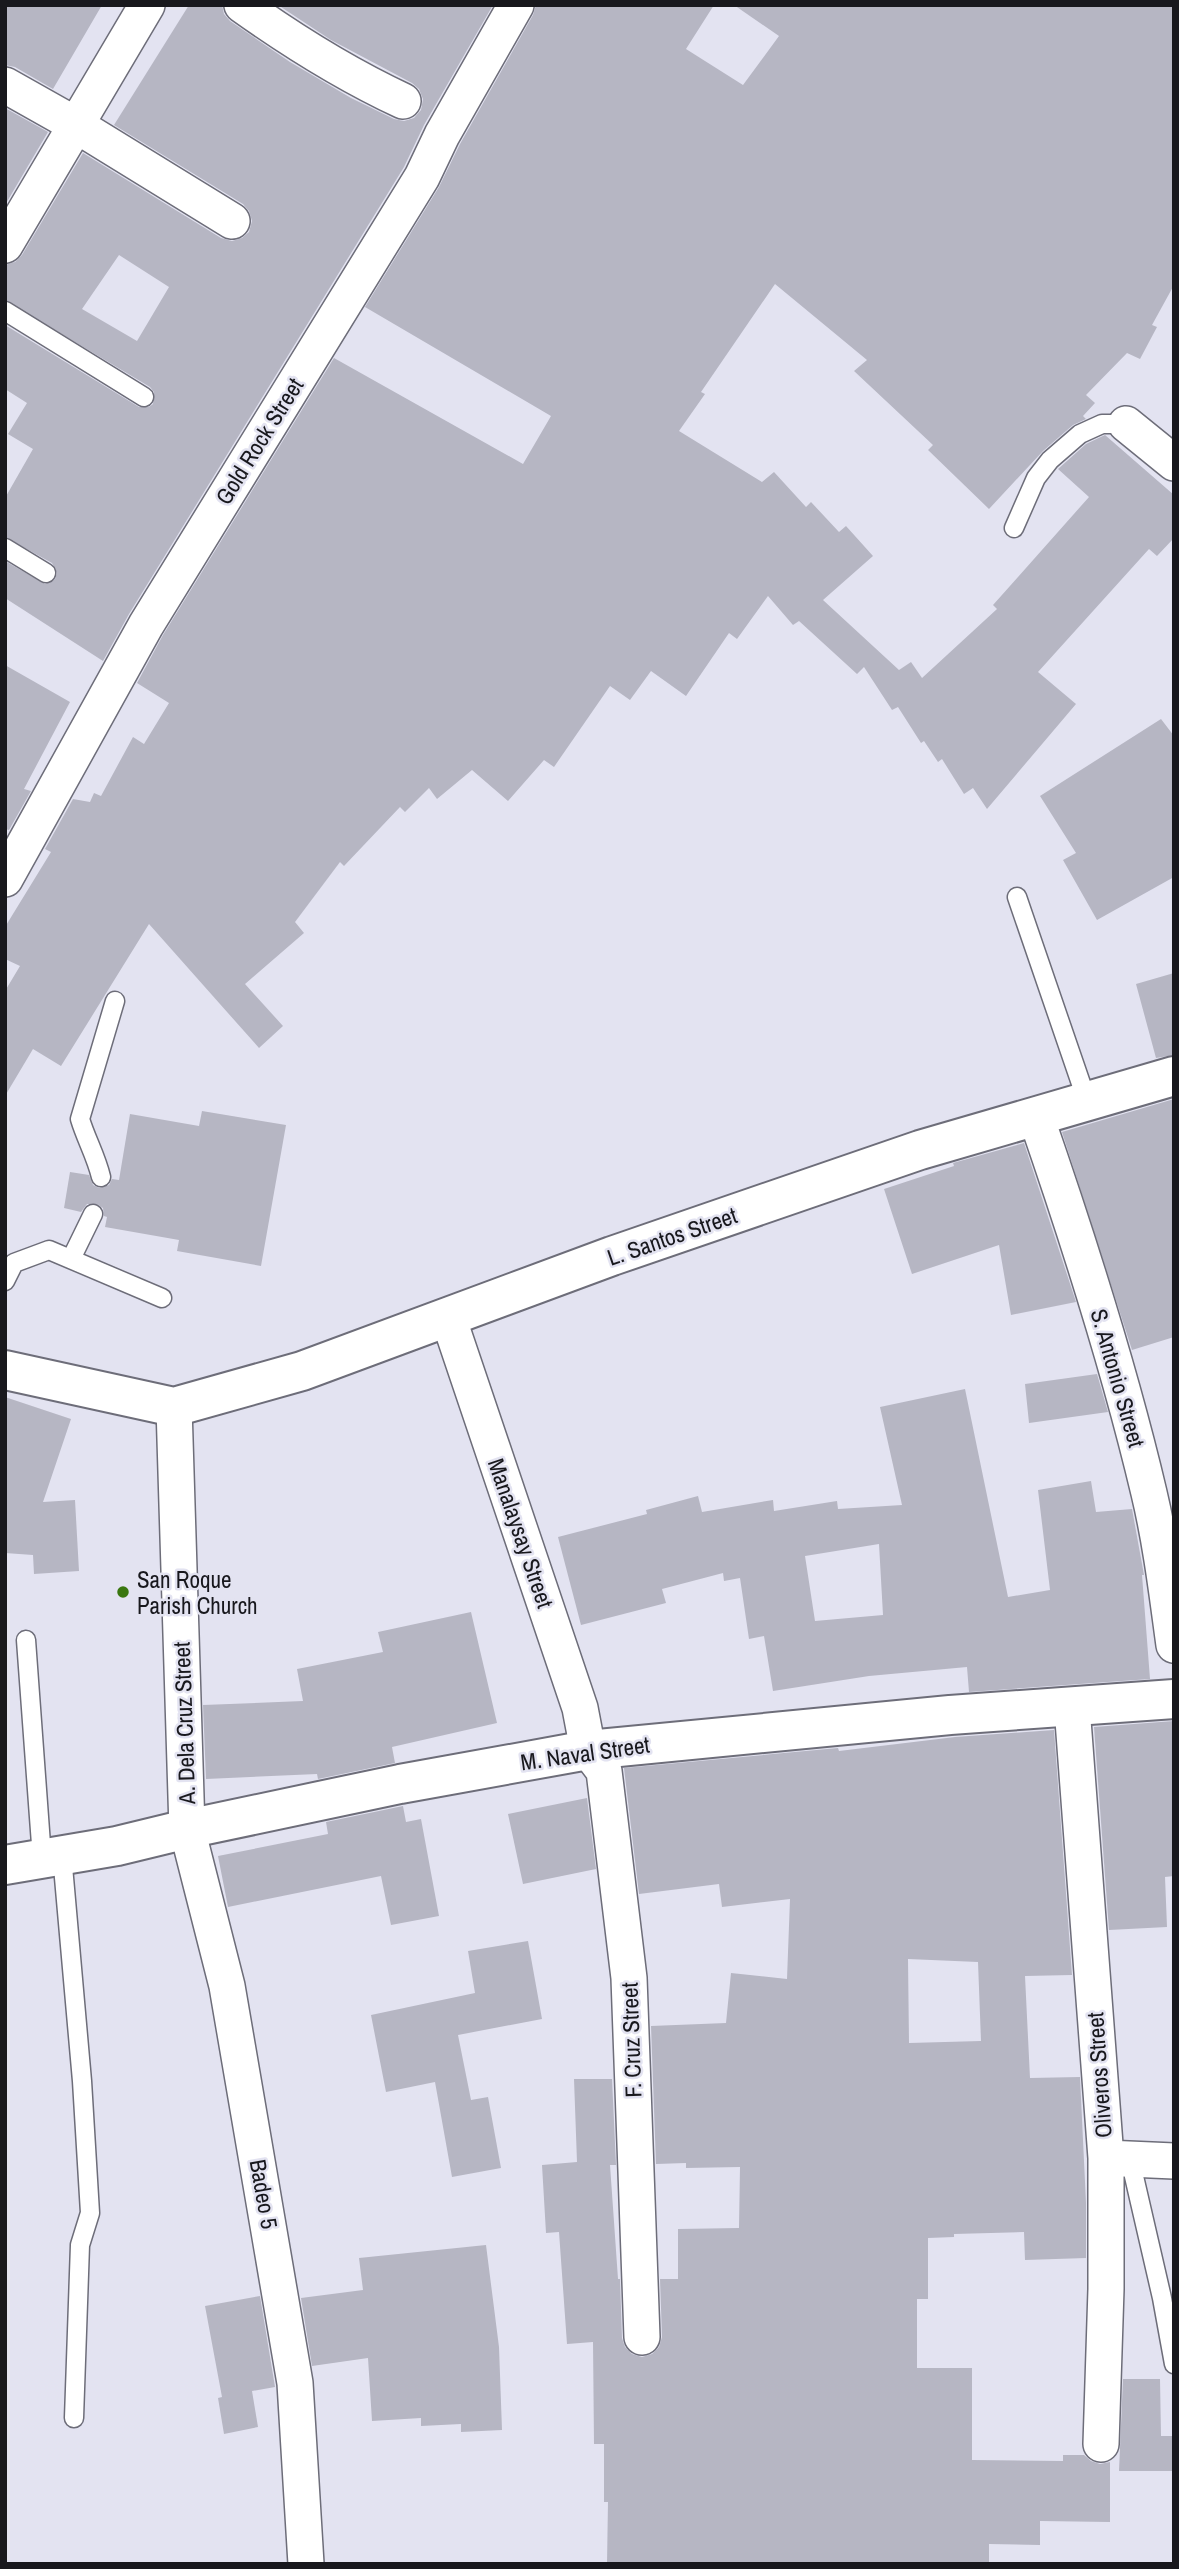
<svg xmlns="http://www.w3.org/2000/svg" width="1179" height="2569" font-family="'Archivo Narrow',sans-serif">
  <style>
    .building { fill: #b6b6c3; fill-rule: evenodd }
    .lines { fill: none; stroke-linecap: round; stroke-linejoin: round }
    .lane-casing { stroke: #6d6d79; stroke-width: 21 }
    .street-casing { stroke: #6d6d79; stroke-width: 38 }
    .secondary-casing { stroke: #6d6d79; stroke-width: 42 }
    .lane { stroke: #fff; stroke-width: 18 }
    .street { stroke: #fff; stroke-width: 35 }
    .secondary { stroke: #fff; stroke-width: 38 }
    .poi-dot { fill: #39760f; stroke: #e3e3f1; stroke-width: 2.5 }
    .labels { text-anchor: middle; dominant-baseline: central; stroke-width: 5; stroke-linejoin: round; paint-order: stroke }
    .street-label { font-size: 23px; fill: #18181d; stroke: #e3e3f1 }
    .poi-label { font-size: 23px; fill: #18181d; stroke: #e3e3f1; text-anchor: start }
  </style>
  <rect width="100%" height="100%" fill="#e3e3f1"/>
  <path class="building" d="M 5,5 L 102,5 L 53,89 L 15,67 L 5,65 Z
    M 189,5 L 222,5 L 224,14 L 230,21 L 290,62 L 351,98 L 394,119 L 404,121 L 414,118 L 421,110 L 423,99 L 419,89 L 412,83 L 331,40 L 278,5 L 493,5 L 424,125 L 404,167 L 129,614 L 103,661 L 5,598 L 5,561 L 45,584 L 55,579 L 57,573 L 52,563 L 5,537 L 5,498 L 33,449 L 8,434 L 27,403 L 5,389 L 5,325 L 139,407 L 149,407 L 153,404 L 154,392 L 150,387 L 5,300 L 5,265 L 15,262 L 22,255 L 83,153 L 221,238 L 232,241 L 242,238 L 249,232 L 252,221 L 249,211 L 243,204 L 114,125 ZM 119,255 L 169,287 L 137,341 L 82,309 Z
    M 536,5 L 714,5 L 686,49 L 743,85 L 779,36 L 734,5 L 1174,5 L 1174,285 L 1152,325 L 1157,327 L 1140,359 L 1127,353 L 1086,395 L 1095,403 L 1083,416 L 1086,419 L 1073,425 L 1043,451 L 989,509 L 928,450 L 933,445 L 854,371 L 867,360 L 775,284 L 701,392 L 705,394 L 679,431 L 762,482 L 774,472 L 806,507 L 811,502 L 839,532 L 846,526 L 873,556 L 823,600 L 899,670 L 911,662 L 922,678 L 997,609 L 993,605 L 1089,497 L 1058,469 L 1086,444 L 1105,435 L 1174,495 L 1174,538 L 1157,556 L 1149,549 L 1038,672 L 1076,704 L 987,809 L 973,788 L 964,794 L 942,759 L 938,762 L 924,741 L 921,743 L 898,707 L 892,710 L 864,667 L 857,674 L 799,621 L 793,625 L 768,596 L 737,639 L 729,633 L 686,696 L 651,671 L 630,700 L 610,686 L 554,767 L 544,760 L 508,801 L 472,770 L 437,799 L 429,788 L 405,812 L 400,807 L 344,866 L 340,862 L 295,922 L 304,933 L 245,984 L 283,1026 L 259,1048 L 149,924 L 61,1066 L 33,1049 L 5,1096 L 5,991 L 20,966 L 5,959 L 5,927 L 51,852 L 45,849 L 73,799 L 90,802 L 94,793 L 101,796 L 133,737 L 144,744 L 169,703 L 137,683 L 163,635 L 334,358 L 523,464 L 551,416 L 365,307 L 439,187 L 460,144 L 533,15 Z
    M 5,108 L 48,132 L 5,205 Z
    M 5,665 L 70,702 L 24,789 L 31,791 L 9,830 L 5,829 Z
    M 1161,719 L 1174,736 L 1174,877 L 1097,920 L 1063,860 L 1076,853 L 1040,796 Z
    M 1174,973 L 1174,1055 L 1156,1058 L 1136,984 Z
    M 1174,1099 L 1174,1337 L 1132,1350 L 1062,1132 Z
    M 202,1111 L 286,1125 L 261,1266 L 177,1251 L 179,1240 L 105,1227 L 107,1217 L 104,1216 L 103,1208 L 97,1204 L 87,1204 L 81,1212 L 64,1208 L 70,1172 L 89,1175 L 93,1185 L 99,1188 L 109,1185 L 112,1179 L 119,1180 L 130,1114 L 199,1126 Z
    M 1024,1143 L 1076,1302 L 1011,1315 L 999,1245 L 912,1274 L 884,1189 L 954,1166 L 953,1163 Z
    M 1097,1374 L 1108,1412 L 1029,1423 L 1025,1384 Z
    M 965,1389 L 1008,1597 L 1050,1590 L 1038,1490 L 1091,1481 L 1096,1512 L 1132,1509 L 1144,1575 L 1142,1575 L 1150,1679 L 969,1692 L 967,1667 L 869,1676 L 773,1691 L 764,1636 L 749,1639 L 740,1578 L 724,1581 L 723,1573 L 662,1589 L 666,1603 L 581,1625 L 558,1537 L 647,1514 L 646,1510 L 698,1496 L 702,1512 L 773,1500 L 774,1511 L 837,1501 L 838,1509 L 902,1505 L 880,1407 ZM 879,1544 L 883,1615 L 815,1621 L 805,1556 Z
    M 5,1397 L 71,1419 L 43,1502 L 75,1500 L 79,1571 L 34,1574 L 33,1555 L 5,1553 Z
    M 471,1612 L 497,1723 L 392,1747 L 395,1763 L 318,1779 L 317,1774 L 206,1779 L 203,1705 L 303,1701 L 297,1669 L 383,1652 L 378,1632 Z
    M 1174,1721 L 1174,1876 L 1165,1877 L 1167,1927 L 1109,1930 L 1094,1727 Z
    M 1054,1730 L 1072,1975 L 1025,1976 L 1030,2078 L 1080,2077 L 1086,2203 L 1086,2258 L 1025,2260 L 1024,2232 L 954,2234 L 954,2237 L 928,2238 L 928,2299 L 917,2299 L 917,2368 L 972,2368 L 972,2460 L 1063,2461 L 1063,2455 L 1084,2455 L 1091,2461 L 1100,2464 L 1110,2462 L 1110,2522 L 1040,2521 L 1040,2545 L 989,2544 L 989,2564 L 607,2564 L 608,2502 L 604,2502 L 604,2444 L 594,2444 L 593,2342 L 567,2344 L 559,2232 L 546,2233 L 542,2165 L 577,2162 L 574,2079 L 612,2079 L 616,2165 L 610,2165 L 618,2279 L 620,2279 L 622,2338 L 625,2347 L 632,2354 L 642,2357 L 652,2354 L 659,2347 L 662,2337 L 660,2279 L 678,2279 L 678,2229 L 739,2228 L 740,2167 L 686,2168 L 686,2163 L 656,2164 L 651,2026 L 726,2023 L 731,1973 L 787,1979 L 790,1899 L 722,1907 L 719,1884 L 639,1894 L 624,1768 L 838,1748 L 839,1751 L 955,1737 ZM 908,1959 L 978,1962 L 981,2041 L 909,2043 Z
    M 587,1798 L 596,1869 L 523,1884 L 508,1814 Z
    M 403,1806 L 406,1822 L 421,1819 L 439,1916 L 391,1925 L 381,1876 L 228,1907 L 218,1856 L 328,1834 L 326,1822 Z
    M 528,1941 L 542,2019 L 458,2035 L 471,2100 L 488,2097 L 501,2168 L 452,2177 L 435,2082 L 386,2092 L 371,2015 L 475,1993 L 468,1951 Z
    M 486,2245 L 499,2347 L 502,2430 L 461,2432 L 461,2424 L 421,2426 L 421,2418 L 372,2421 L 368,2358 L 312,2366 L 301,2298 L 363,2290 L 359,2258 Z
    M 260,2296 L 275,2387 L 252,2391 L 258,2427 L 224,2434 L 218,2398 L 222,2397 L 205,2306 Z
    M 1123,2379 L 1160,2379 L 1161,2436 L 1174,2436 L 1174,2471 L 1119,2471 Z"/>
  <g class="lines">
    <defs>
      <path id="lane" d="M 5,311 L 144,397
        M 1014,528 L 1036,478 L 1050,460 L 1080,434 L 1102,424 L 1126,424
        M 5,548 L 46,573
        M 1017,897 L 1087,1101
        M 101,1177 C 96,1156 86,1139 80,1119 L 115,1001
        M 71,1259 L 93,1214
        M 5,1281 L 14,1263 L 49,1250 L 162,1298
        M 26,1640 L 42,1858
        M 62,1855 L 82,2081 L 90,2213 L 80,2245 L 74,2418
        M 1130,2159 L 1162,2298 L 1174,2364"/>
      <path id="street" d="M 242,5 C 294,42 345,74 403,101
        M 5,85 L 76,125 L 232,221
        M 5,245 L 147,5
        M 1126,424 L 1174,463
        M 5,879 L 146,625 L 422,177 L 442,135 L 516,5
        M 1036,1117 C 1079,1241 1119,1366 1149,1493 C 1161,1543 1167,1594 1174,1645
        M 448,1317 L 580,1708 L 588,1750 L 604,1771 L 629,1978 L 642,2337
        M 174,1407 L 187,1829 L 227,1986 L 295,2383 L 306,2564
        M 1072,1707 L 1106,2158 L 1106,2289 L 1101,2444
        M 1106,2158 L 1174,2161"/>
      <path id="secondary" d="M 5,1370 L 174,1407 L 302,1371 L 612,1256 L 920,1150 L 1174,1076
        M 5,1865 L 117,1846 L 187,1829 L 400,1784 L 588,1750 L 950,1715 L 1174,1699"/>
    </defs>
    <use href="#lane" class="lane-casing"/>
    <use href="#street" class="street-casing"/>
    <use href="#secondary" class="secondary-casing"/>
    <use href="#lane" class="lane"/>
    <use href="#street" class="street"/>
    <use href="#secondary" class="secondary"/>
  </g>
  <circle class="poi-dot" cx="123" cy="1592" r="7"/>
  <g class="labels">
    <g class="street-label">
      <text transform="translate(259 441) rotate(-58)">Gold Rock Street</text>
      <text transform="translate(672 1236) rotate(-19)">L. Santos Street</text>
      <text transform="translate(1118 1378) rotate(74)">S. Antonio Street</text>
      <text transform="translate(521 1533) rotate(71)">Manalaysay Street</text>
      <text transform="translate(184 1723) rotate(-92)">A. Dela Cruz Street</text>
      <text transform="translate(585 1753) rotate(-8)">M. Naval Street</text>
      <text transform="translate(631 2040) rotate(-92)">F. Cruz Street</text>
      <text transform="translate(1099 2075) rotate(-94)">Oliveros Street</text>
      <text transform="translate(264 2194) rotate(80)">Badeo 5</text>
    </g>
    <g class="poi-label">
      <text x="137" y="1579">San Roque<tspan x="137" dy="26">Parish Church</tspan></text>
    </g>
  </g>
  <rect width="1179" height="2569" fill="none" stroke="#18181d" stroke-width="14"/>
</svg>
